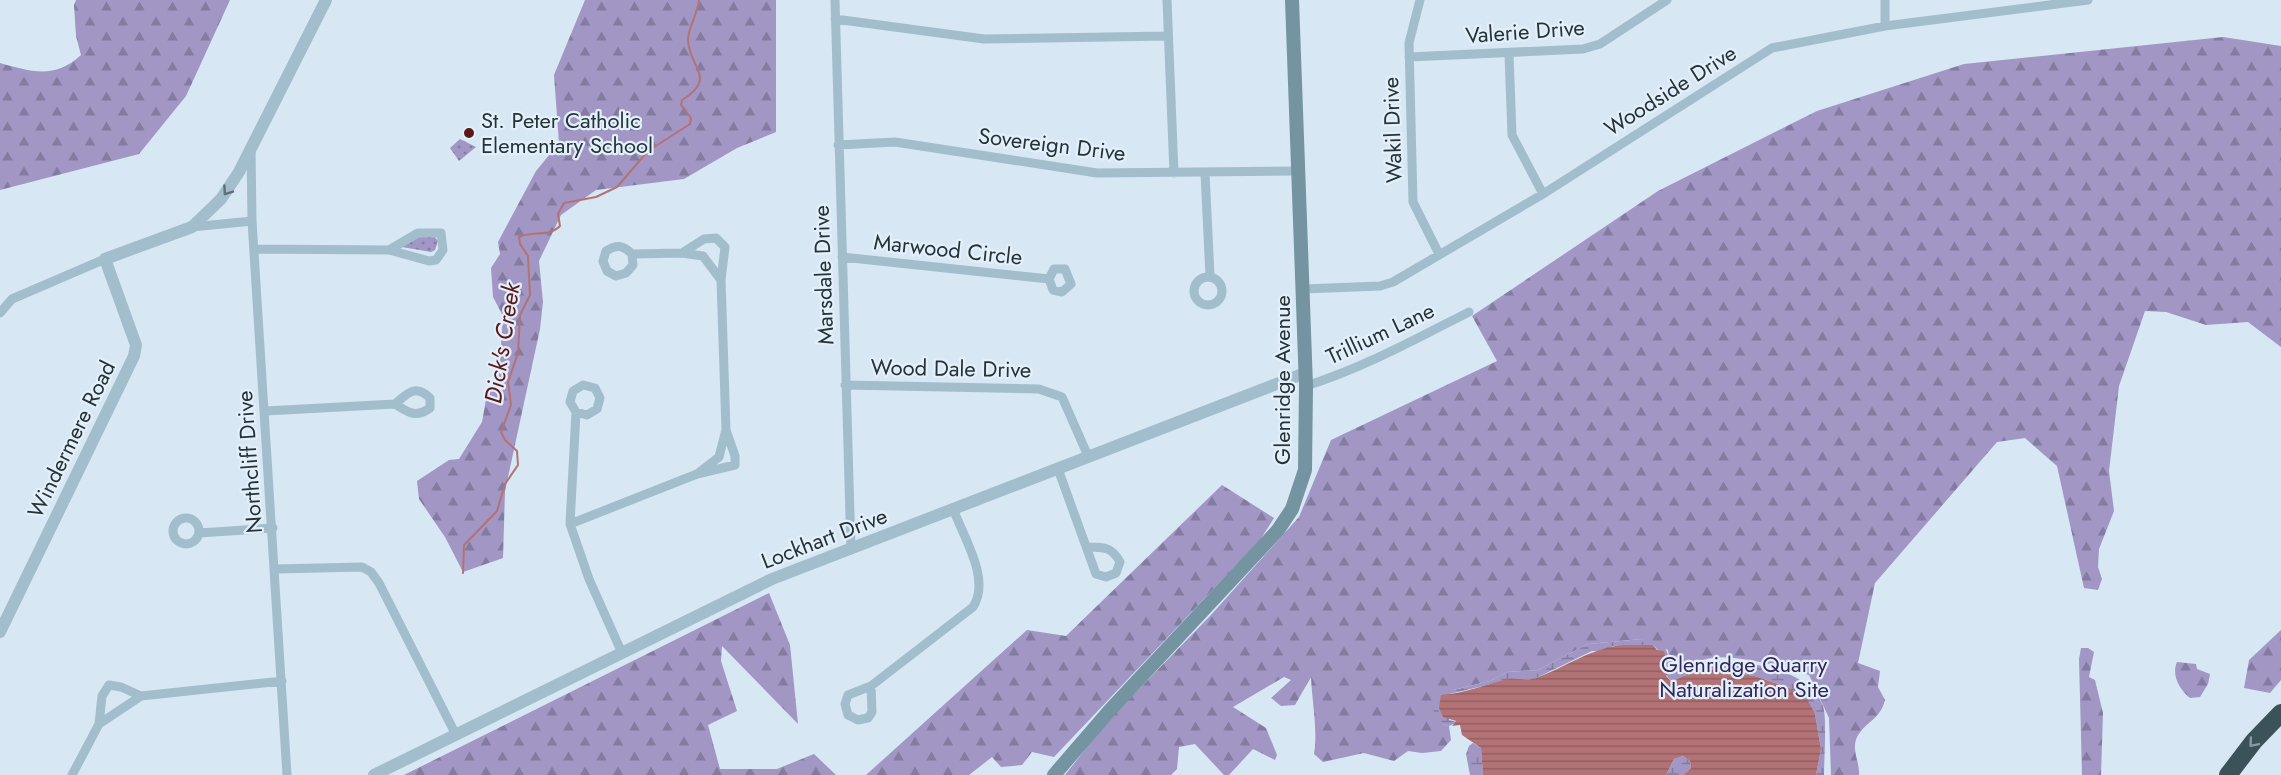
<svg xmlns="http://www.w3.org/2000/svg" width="2281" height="775" font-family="Jost,sans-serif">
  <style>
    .grass { fill: url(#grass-dots) }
    .forest { fill: url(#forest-firs) }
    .wetland { fill: url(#wetland-marsh) }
    .water { fill: url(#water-rules) }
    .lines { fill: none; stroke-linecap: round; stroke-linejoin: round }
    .stream { stroke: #b37376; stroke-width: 2 }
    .minor { stroke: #a2bdcc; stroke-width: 9 }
    .tertiary { stroke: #a2bdcc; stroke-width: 12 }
    .secondary { stroke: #7394a0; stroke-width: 14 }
    .motorway { stroke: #3b5258; stroke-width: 18 }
    .oneway { stroke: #5d717a }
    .oneway2 { stroke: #8799a1 }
    .poi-dot { fill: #5c1719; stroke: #e3f0fb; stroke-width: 2 }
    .labels { text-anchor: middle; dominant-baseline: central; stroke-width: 4.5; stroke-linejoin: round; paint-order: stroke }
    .street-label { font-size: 22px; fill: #253236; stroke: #e3f0fb }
    .poi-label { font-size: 22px; fill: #253236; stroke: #e3f0fb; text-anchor: start }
    .park-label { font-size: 22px; fill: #342657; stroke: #e3f0fb }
    .water-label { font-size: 24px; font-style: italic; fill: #5c1719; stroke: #e3f0fb }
  </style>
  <defs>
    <pattern id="grass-dots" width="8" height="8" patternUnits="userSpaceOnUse" patternTransform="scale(1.5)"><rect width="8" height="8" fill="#a196c4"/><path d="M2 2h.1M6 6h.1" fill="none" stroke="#837ba0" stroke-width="1.8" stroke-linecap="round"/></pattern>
    <pattern id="forest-firs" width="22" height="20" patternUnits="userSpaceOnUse" patternTransform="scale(1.5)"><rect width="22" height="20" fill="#a196c4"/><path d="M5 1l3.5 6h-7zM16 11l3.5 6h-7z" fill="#837ba0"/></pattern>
    <pattern id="wetland-marsh" width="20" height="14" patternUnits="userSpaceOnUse" patternTransform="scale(1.5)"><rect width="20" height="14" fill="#a196c4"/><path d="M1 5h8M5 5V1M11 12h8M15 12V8" fill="none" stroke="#837ba0"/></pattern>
    <pattern id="water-rules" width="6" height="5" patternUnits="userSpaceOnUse" patternTransform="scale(1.5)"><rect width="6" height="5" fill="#b37376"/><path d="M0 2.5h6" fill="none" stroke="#915f62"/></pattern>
  </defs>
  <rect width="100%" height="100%" fill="#d7e7f3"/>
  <path class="grass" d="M 460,139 L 476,147 L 459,161 L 450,148 Z
    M 428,234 L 434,236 L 438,241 L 435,250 L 431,252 L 402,247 L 403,243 Z"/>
  <path class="forest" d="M 76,0 L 230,0 L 186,96 L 139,154 L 0,190 L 0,63 C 32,72 55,79 81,55 L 76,36 L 74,5 Z
    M 585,0 L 776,0 L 776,132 L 737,148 L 684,179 L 596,190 L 561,215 L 539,261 L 543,302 L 540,329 L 505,491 L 503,558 L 463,572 L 445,537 L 419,499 L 417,481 L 449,460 L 459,459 L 482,422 L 487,394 L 499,375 L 503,316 L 493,297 L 491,268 L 500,254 L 498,242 L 536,171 L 559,143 L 554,75 Z
    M 2223,37 L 2281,46 L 2281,347 L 2248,322 L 2206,325 L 2166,312 L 2145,311 L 2119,386 L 2109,471 L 2114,511 L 2099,549 L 2098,567 L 2102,579 L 2098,590 L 2084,588 L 2057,466 L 2025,438 L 1997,442 L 1875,583 L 1858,663 L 1880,671 L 1878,687 L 1885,700 C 1880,720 1866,721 1857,737 C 1851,750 1860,762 1859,775 L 1831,775 L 1829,718 L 1809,675 C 1785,667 1735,654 1711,658 C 1698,660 1683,669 1670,663 L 1668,650 L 1642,639 L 1588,644 L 1538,670 L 1507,672 L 1490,681 L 1453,690 L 1439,690 L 1443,724 L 1449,726 L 1451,740 L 1441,751 L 1422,753 L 1408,751 L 1394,761 L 1364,753 L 1323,762 L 1314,754 C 1318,730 1312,702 1311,677 L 1295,705 L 1281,706 L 1271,698 L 1291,680 L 1284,677 L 1233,707 L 1266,728 L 1277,755 L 1275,760 L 1253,749 L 1229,775 L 1224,775 L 1195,744 L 1179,747 L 1177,769 L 1171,775 L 1065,775 L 1105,724 L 1210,616 L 1299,517 L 1331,440 L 1497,361 L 1472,316 L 1658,191 L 1817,111 L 1964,64 Z
    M 1222,485 L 1274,518 L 1260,540 L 1054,757 L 1032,752 L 1022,765 L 1001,767 L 992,757 L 969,775 L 866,775 L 1027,630 L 1066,636 Z
    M 769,593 L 790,645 L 798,724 L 722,646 L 721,661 L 737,711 L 708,725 L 720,769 L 777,769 L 814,754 L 836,775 L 404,775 Z
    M 2281,630 L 2281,680 L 2270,693 L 2244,688 L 2249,660 Z
    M 2081,648 L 2088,648 L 2094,652 L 2089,677 L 2095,680 L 2103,713 L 2101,775 L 2082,775 L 2079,659 Z
    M 2177,662 L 2196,664 L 2197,669 L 2210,674 L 2208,684 L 2200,697 L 2190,698 C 2180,690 2171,675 2177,662 Z"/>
  <path class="wetland" d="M 1642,639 C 1660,641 1667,644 1670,663 C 1682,668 1698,662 1710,661 C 1745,660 1809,668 1823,706 C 1827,717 1824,761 1824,775 L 1816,775 L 1821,749 L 1815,714 L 1789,688 L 1755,676 L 1713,669 L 1683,676 L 1673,682 C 1663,674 1663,669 1666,658 L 1653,645 L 1613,646 L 1603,651 L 1592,651 L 1534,679 L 1511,679 L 1450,694 L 1449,720 L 1457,722 L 1449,726 L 1443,724 L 1434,712 L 1433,696 L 1439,690 L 1453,690 L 1490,681 L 1507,672 L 1538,670 L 1588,644 Z
    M 1473,743 L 1481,748 L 1483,775 L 1470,775 L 1466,754 L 1469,746 Z
    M 1683,756 L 1690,761 L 1691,768 L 1683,775 L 1666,775 L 1674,759 Z"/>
  <path class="water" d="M 1623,645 L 1653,645 L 1657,650 L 1664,651 L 1666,658 L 1663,668 L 1668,673 L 1666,676 L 1672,682 L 1683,676 L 1713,669 L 1755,676 L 1789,688 L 1807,699 L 1815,714 L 1821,749 L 1816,775 L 1683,775 L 1691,768 L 1690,761 L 1683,756 L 1674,759 L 1666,775 L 1483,775 L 1481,748 L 1462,735 L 1460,725 L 1452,726 L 1456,721 L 1443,717 L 1439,708 L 1441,695 C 1464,694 1485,684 1509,679 C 1518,678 1528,681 1536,678 C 1566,667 1591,648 1623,645 Z"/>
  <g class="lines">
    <path class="stream" d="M 463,573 L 464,545 L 497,511 L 505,484 L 518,465 L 517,451 L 505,440 L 501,432 L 511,405 L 508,382 L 518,353 L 520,315 L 530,295 L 528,256 L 520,244 L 519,237 C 533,230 548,238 560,226 L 558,214 L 564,203 L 596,197 L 617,187 L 648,151 L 690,124 L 691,118 L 681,105 L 682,100 C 718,78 689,68 688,40 C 688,27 698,14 699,0"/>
    <path class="minor" d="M 835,0 L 851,550
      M 1167,0 L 1174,173
      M 1420,0 L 1409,43 L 1413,202 L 1439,254
      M 1885,0 L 1885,26
      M 835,19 L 984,39 L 1168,36
      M 1509,54 L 1512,135 L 1543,194
      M 1409,57 L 1583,49 L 1600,44 L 1667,0
      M 838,145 L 895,142 L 1097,173 L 1298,171
      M 251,150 L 252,221 L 287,775
      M 1205,173 L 1210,276
      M 192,227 L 252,221
      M 255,249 L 389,250 L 429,261 L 436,260 L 443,250 L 441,233 L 418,233 L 389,250
      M 682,253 L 704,239 L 716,238 L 725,247 L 721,280 L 726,430 L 719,457 L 697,474
      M 632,254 L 633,265 L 626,273 L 616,276 L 607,271 L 603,261 L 606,251 C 617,244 623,245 632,254 L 682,253 L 703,256 L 721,280
      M 842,257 L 1049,279 L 1054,269 L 1065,269 L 1071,284 L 1062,292 L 1053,290 L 1049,279
      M1194 291a14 14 0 1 1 28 0a14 14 0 1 1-28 0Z
      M 1303,289 L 1380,286 L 1393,282 L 1543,194 L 1772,48 L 1885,26 L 2088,0
      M 0,313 L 12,299 L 105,259
      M 845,385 L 1039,389 L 1062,397 L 1088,456
      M 1306,386 C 1363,368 1416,339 1469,312
      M 266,411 L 395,404 C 409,413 416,418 430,408 L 430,398 C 415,384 408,393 395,404
      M 576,412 L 587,415 L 597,409 L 600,398 L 595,388 L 583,385 L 573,391 L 570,402 L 576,412 L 570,524 L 589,579 L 622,653
      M 1058,469 L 1096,574 L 1106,577 L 1116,573 L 1120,562 C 1112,547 1104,547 1088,547
      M173 531a13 13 0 1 1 26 0a13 13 0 1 1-26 0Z
      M 570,524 L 697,474 L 735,465 L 735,456 L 726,430
      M 199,533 L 273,528
      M 276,569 L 362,567 L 371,572 L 379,583 L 456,735
      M 871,686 L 872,712 L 868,718 L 858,720 L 848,715 L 845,704 L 848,695 L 871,686 L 973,607 C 991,580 964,538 954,511
      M 99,724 L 141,696 L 282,681
      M 72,775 L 99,724 L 102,696 L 109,685 L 121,687 L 141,696"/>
    <path class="tertiary" d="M 0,632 L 134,356 L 136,345 L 105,259 L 192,227 L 221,199 L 239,172 L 326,0
      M 374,775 L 772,579 L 1305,373"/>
    <path class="secondary" d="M 1054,775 L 1110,710 L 1278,530 L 1292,509 L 1305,470 L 1306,386 L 1292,0"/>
    <path class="motorway" d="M 2228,775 L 2254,741 L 2281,713"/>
  </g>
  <defs><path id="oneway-chevron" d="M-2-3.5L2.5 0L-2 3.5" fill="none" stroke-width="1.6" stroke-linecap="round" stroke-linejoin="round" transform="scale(1.5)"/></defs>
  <use class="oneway" href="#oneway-chevron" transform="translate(227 191) rotate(125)"/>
  <use class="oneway2" href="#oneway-chevron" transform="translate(2253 743) rotate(130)"/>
  <circle class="poi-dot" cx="469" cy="133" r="6"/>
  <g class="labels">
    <g class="street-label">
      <text transform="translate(1525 31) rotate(-4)">Valerie Drive</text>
      <text transform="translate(1670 90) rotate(-32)">Woodside Drive</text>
      <text transform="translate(1392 130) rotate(-92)">Wakil Drive</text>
      <text transform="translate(1052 144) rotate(7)">Sovereign Drive</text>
      <text transform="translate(948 249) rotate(6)">Marwood Circle</text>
      <text transform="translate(823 275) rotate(-92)">Marsdale Drive</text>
      <text transform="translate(1380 333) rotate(-25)">Trillium Lane</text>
      <text transform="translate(951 368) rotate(1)">Wood Dale Drive</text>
      <text transform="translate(1282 380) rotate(-90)">Glenridge Avenue</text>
      <text transform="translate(71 439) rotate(-64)">Windermere Road</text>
      <text transform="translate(249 462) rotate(-94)">Northcliff Drive</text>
      <text transform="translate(824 538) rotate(-21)">Lockhart Drive</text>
    </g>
    <g class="poi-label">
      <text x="481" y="120">St. Peter Catholic<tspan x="481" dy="25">Elementary School</tspan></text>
    </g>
    <g class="park-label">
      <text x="1744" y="664">Glenridge Quarry<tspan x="1744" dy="25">Naturalization Site</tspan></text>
    </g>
    <g class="water-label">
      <text transform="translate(502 343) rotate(-81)">Dick's Creek</text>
    </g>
  </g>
</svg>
